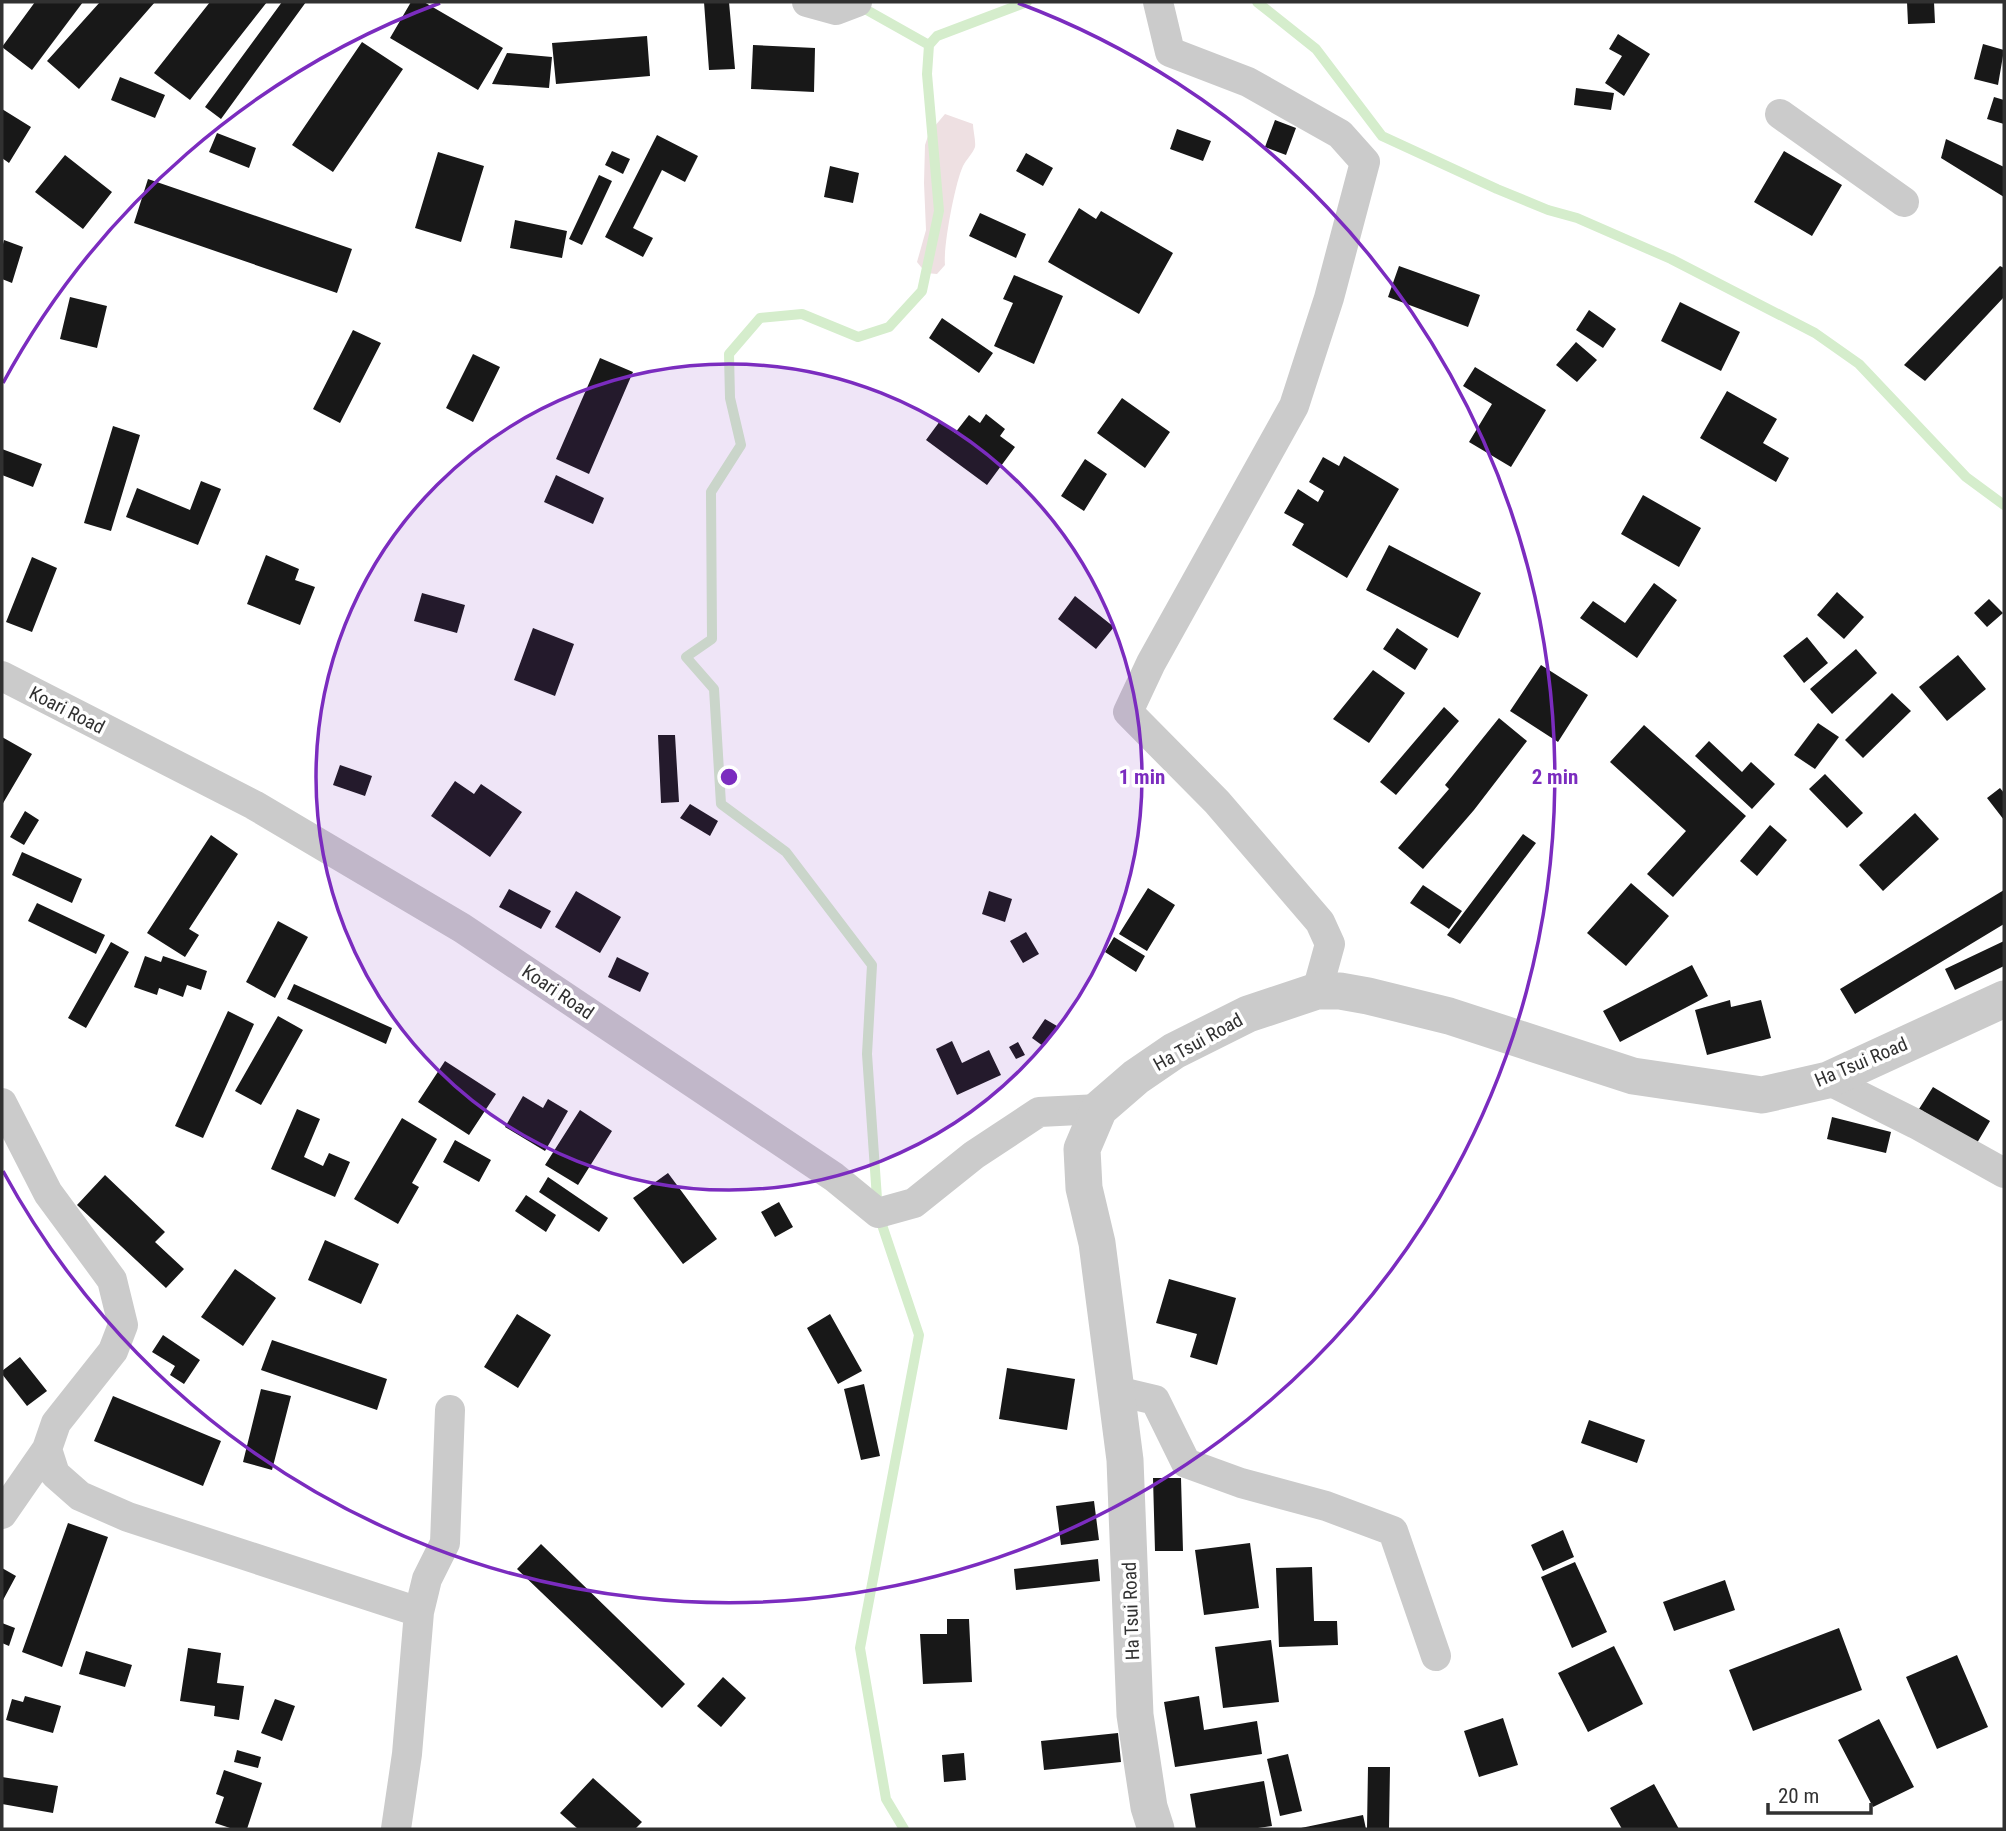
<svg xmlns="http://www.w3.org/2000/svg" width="2006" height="1831" font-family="'Roboto Condensed',sans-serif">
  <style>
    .green { fill: #eee0e2 }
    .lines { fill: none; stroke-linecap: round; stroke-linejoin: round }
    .stream { stroke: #d5edcc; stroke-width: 10 }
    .building { fill: #181818 }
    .minor { stroke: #cbcbcb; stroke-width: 30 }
    .tertiary { stroke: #cbcbcb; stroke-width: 37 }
    .ring { fill: none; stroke: #7b2cbf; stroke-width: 3.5 }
    .labels { text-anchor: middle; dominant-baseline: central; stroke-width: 7; stroke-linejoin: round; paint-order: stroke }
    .street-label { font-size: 19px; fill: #313131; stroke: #fff }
    .centre { fill: #7b2cbf; stroke: #fff; stroke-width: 3.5 }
    .ring-label { font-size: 21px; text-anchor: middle; font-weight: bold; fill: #7b2cbf; stroke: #fff; stroke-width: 7; stroke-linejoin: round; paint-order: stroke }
  </style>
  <rect width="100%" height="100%" fill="#fff"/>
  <path class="green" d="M 945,114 L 973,124 C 973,130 976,141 975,147 C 973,153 966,160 963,166 C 955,183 943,247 945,265 L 937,274 L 926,273 L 917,262 L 926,230 L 924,183 L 925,145 L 929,133 Z"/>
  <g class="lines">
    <path class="stream" d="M 1257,2 L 1316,49 L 1382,136 L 1497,189 L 1548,210 L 1577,218 L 1671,259 L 1815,333 L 1859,364 L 1966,477 L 2004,505
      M 856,4 L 929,45 L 927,74 L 939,211 L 922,291 L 889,327 L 858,337 L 802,314 L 760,318 L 729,354 L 730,398 L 741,445 L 711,492 L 712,639 L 686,657 L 714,689 L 721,804 L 786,852 L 872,965 L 867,1054 L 878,1213 L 919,1335 L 860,1648 L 886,1799 L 904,1829
      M 929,45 L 937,36 L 1027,2"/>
  </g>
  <path class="building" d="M 35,2 L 83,2 L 32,70 L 2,47 Z
    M 100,2 L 155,2 L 79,89 L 47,61 Z
    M 210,2 L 267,2 L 190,100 L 154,73 Z
    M 282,2 L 306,2 L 221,119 L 205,107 Z
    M 411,2 L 424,2 L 503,48 L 478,90 L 390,38 Z
    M 704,2 L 729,2 L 735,69 L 709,70 Z
    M 1907,2 L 1934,2 L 1935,23 L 1908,24 Z
    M 1618,34 L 1650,54 L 1624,96 L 1605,83 L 1622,56 L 1609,49 Z
    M 647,36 L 650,76 L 556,84 L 552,43 Z
    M 362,42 L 403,69 L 333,172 L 292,145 Z
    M 1983,44 L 2004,50 L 1998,85 L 1974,79 Z
    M 753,45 L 815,48 L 814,92 L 751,89 Z
    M 507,53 L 552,57 L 549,88 L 492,84 Z
    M 120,77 L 165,95 L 155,118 L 111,100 Z
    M 1576,88 L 1614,93 L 1611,110 L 1574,105 Z
    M 1994,97 L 2004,100 L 2004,124 L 1987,119 Z
    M 2,109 L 31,127 L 9,163 L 2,158 Z
    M 1275,120 L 1296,128 L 1286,155 L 1265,147 Z
    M 1177,129 L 1211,141 L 1203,161 L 1170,149 Z
    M 217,133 L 256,148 L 249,168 L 209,152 Z
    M 657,135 L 698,156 L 685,182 L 662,170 L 633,228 L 653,238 L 643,257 L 605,237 Z
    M 1946,139 L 2004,167 L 2004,197 L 1941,158 Z
    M 612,151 L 630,159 L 623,174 L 605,165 Z
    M 1784,151 L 1842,185 L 1812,236 L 1754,202 Z
    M 438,152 L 484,166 L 461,242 L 415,228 Z
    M 1026,153 L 1053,168 L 1043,186 L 1016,171 Z
    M 65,155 L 112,192 L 83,229 L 35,192 Z
    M 830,166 L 859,173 L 853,203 L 824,197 Z
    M 599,175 L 612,181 L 582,245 L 569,239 Z
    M 148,179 L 352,249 L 337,293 L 134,223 Z
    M 1079,208 L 1096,219 L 1101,211 L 1173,253 L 1139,314 L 1048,262 Z
    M 980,213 L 1026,234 L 1016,258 L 969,236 Z
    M 515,220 L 567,231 L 562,258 L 510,248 Z
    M 4,240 L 23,247 L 12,283 L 2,279 L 2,248 Z
    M 1399,266 L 1480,295 L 1468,327 L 1388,297 Z
    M 2000,266 L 2004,268 L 2004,297 L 1925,381 L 1904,365 Z
    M 1014,275 L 1063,296 L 1034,364 L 994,346 L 1013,303 L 1003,299 Z
    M 70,297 L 107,306 L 97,348 L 60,339 Z
    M 1680,302 L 1740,332 L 1721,371 L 1661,341 Z
    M 1589,310 L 1616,329 L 1603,348 L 1576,330 Z
    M 942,318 L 993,353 L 979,373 L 929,338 Z
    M 353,330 L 381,343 L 340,423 L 313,409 Z
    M 1576,342 L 1597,360 L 1577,382 L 1556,365 Z
    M 473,354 L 500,367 L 473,422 L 446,408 Z
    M 600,358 L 633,372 L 589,474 L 556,459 Z
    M 1475,367 L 1546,410 L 1511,467 L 1469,442 L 1492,404 L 1463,386 Z
    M 1727,391 L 1777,419 L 1763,443 L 1789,458 L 1776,482 L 1700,438 Z
    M 1122,398 L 1170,432 L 1145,468 L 1097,433 Z
    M 986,414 L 1005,429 L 1000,436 L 1015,447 L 987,485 L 926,440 L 940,421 L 955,433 L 969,415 L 980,423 Z
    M 113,426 L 140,435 L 111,531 L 84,523 Z
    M 2,449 L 42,464 L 33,487 L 2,475 Z
    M 1344,456 L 1399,489 L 1347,578 L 1292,545 L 1304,524 L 1284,513 L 1298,489 L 1318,502 L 1324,491 L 1309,482 L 1323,457 L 1339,466 Z
    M 1085,459 L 1107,474 L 1084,511 L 1061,496 Z
    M 556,475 L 604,498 L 593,524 L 544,502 Z
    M 201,481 L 221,489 L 198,545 L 126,517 L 137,488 L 190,510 Z
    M 1643,495 L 1701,528 L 1679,567 L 1621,534 Z
    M 1389,545 L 1481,593 L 1458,638 L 1366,590 Z
    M 266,555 L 299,569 L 295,580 L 315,587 L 300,625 L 247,604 Z
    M 32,557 L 57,568 L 32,632 L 6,622 Z
    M 1654,583 L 1677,600 L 1637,658 L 1580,618 L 1593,601 L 1625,623 Z
    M 1837,592 L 1864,617 L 1844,639 L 1817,615 Z
    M 422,593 L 465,605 L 457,633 L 414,621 Z
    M 1075,596 L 1114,627 L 1096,649 L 1058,619 Z
    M 1989,599 L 2003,613 L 1987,627 L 1974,613 Z
    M 533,628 L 574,644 L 555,696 L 514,680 Z
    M 1397,628 L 1428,649 L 1415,670 L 1383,649 Z
    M 1807,637 L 1828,663 L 1804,683 L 1783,656 Z
    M 1856,649 L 1877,673 L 1832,714 L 1810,689 Z
    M 1958,655 L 1986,689 L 1947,721 L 1919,687 Z
    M 1541,665 L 1588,695 L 1558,742 L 1510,711 Z
    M 1373,670 L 1405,693 L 1369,743 L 1333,719 Z
    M 1892,693 L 1911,711 L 1863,758 L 1845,740 Z
    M 1444,707 L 1459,721 L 1396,795 L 1380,782 Z
    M 1499,718 L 1527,741 L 1474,810 L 1423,869 L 1398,848 L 1449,789 L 1445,785 Z
    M 1818,723 L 1839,737 L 1815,769 L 1794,755 Z
    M 1644,725 L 1746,816 L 1673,897 L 1647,874 L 1686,831 L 1610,762 Z
    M 658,735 L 675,735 L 679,802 L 661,803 Z
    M 2,737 L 32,754 L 2,805 Z
    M 1709,741 L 1742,772 L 1751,762 L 1775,784 L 1752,809 L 1695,756 Z
    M 340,765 L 372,776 L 365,796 L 333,785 Z
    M 1825,774 L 1863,813 L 1847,828 L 1809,789 Z
    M 455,781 L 474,794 L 481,784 L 522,812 L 490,857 L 431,816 Z
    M 2000,788 L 2004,793 L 2004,820 L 1987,798 Z
    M 690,804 L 718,821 L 710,836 L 680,818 Z
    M 25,811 L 39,820 L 24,845 L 10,837 Z
    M 1915,813 L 1939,839 L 1883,891 L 1859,865 Z
    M 1770,825 L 1787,840 L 1757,876 L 1740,861 Z
    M 1523,834 L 1536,843 L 1460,944 L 1447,935 Z
    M 211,835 L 238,854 L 189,929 L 199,935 L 185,957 L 147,933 Z
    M 22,852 L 82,879 L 72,903 L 12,875 Z
    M 1631,883 L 1669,916 L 1626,966 L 1587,933 Z
    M 1423,885 L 1462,911 L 1449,929 L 1410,903 Z
    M 1148,888 L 1175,905 L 1147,951 L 1119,934 Z
    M 509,889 L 551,911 L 541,929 L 499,907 Z
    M 2004,890 L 2004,924 L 1855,1014 L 1840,989 Z
    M 576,891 L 621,917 L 600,953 L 555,927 Z
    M 989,891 L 1012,899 L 1005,922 L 982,914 Z
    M 37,903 L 105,935 L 96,954 L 28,921 Z
    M 278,921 L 308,937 L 275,998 L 246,982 Z
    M 1026,932 L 1039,954 L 1023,963 L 1010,941 Z
    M 1114,937 L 1145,956 L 1136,972 L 1105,952 Z
    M 2004,941 L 2004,966 L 1955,990 L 1945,969 Z
    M 111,942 L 129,952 L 86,1028 L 68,1018 Z
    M 145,956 L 161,962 L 163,956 L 207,971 L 201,990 L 187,985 L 183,997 L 159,988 L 157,995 L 134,987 Z
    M 617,957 L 649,973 L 640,992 L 608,977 Z
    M 1692,965 L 1708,996 L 1620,1042 L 1603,1011 Z
    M 294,984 L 392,1028 L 386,1044 L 287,999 Z
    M 1730,1000 L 1731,1007 L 1761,1000 L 1771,1038 L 1707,1055 L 1695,1010 Z
    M 228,1011 L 254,1024 L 203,1138 L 175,1126 Z
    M 278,1016 L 303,1030 L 261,1105 L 235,1091 Z
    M 1045,1019 L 1057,1026 L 1043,1046 L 1032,1038 Z
    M 952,1041 L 962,1063 L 989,1050 L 1001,1075 L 957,1095 L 936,1049 Z
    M 1018,1042 L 1025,1055 L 1016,1059 L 1009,1047 Z
    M 445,1061 L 496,1094 L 469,1135 L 418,1102 Z
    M 1933,1087 L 1990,1121 L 1977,1143 L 1919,1109 Z
    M 523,1096 L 543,1108 L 548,1099 L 568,1111 L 545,1151 L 505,1127 Z
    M 297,1109 L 320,1119 L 304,1157 L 323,1166 L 329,1153 L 350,1162 L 335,1197 L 271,1169 Z
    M 580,1110 L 612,1131 L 578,1185 L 545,1165 Z
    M 1832,1117 L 1891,1132 L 1886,1153 L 1827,1139 Z
    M 402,1118 L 437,1139 L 412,1183 L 419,1187 L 398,1224 L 354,1199 Z
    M 455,1140 L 491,1160 L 479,1182 L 443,1162 Z
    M 668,1173 L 717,1239 L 683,1264 L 633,1198 Z
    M 105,1175 L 165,1232 L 155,1242 L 184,1269 L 166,1288 L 77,1205 Z
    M 548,1177 L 608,1218 L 599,1232 L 539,1192 Z
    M 526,1195 L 556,1215 L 546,1232 L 515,1211 Z
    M 779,1202 L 793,1227 L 775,1237 L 761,1212 Z
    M 325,1240 L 379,1264 L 361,1304 L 308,1280 Z
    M 235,1269 L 276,1298 L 243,1346 L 201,1317 Z
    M 1169,1279 L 1236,1298 L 1217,1365 L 1190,1357 L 1197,1334 L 1156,1323 Z
    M 517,1314 L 551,1335 L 518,1388 L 484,1367 Z
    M 830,1314 L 862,1371 L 838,1384 L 807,1328 Z
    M 163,1335 L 200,1360 L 184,1384 L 170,1375 L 175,1366 L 152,1352 Z
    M 272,1340 L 387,1379 L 377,1410 L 261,1370 Z
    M 20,1357 L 47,1391 L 27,1406 L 2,1374 L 2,1371 Z
    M 1007,1368 L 1075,1379 L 1067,1430 L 999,1419 Z
    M 864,1384 L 880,1456 L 861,1460 L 844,1389 Z
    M 261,1389 L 291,1396 L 272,1470 L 243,1462 Z
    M 113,1396 L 221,1441 L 203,1486 L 94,1441 Z
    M 1589,1420 L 1645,1440 L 1637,1463 L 1581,1443 Z
    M 1153,1478 L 1181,1478 L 1183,1551 L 1155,1551 Z
    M 1094,1501 L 1099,1540 L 1061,1545 L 1056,1506 Z
    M 68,1523 L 108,1537 L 62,1667 L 22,1652 Z
    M 1563,1530 L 1574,1557 L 1543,1571 L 1531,1545 Z
    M 1250,1543 L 1259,1608 L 1204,1615 L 1195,1550 Z
    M 541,1544 L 685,1684 L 662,1708 L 517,1569 Z
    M 1098,1559 L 1100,1581 L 1016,1590 L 1014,1569 Z
    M 1575,1562 L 1607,1632 L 1572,1648 L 1541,1577 Z
    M 1312,1567 L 1314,1621 L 1337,1621 L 1338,1645 L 1279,1647 L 1276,1568 Z
    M 2,1568 L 16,1576 L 2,1602 Z
    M 1725,1580 L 1735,1610 L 1674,1631 L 1663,1602 Z
    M 947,1619 L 969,1619 L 972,1682 L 923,1684 L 920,1634 L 947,1634 Z
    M 2,1623 L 15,1628 L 9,1646 L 2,1643 Z
    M 1839,1628 L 1862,1690 L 1753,1731 L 1729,1670 Z
    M 1271,1640 L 1279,1702 L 1223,1708 L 1215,1647 Z
    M 1614,1646 L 1643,1704 L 1588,1732 L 1558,1673 Z
    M 188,1648 L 221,1653 L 217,1683 L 244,1686 L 239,1720 L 214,1716 L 215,1706 L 180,1701 Z
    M 86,1651 L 132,1665 L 125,1687 L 79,1674 Z
    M 1957,1655 L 1988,1727 L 1937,1749 L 1906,1677 Z
    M 723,1677 L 746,1698 L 721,1727 L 697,1706 Z
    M 25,1696 L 61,1706 L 53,1733 L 6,1720 L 12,1699 L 23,1702 Z
    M 1199,1696 L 1204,1730 L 1257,1721 L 1262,1754 L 1175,1767 L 1164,1702 Z
    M 275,1699 L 295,1706 L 282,1741 L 261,1733 Z
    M 1503,1718 L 1518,1765 L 1479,1777 L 1464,1731 Z
    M 1879,1719 L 1914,1787 L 1873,1807 L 1838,1740 Z
    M 1118,1733 L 1121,1762 L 1044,1770 L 1041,1741 Z
    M 237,1750 L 261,1757 L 258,1768 L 234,1762 Z
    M 964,1753 L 966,1780 L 944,1782 L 942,1755 Z
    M 1288,1754 L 1302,1811 L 1280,1816 L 1267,1759 Z
    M 1368,1767 L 1390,1767 L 1389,1829 L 1367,1829 Z
    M 224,1770 L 262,1783 L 247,1829 L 233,1829 L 215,1823 L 224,1797 L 216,1794 Z
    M 2,1777 L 58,1786 L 53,1813 L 2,1804 Z
    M 593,1778 L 642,1822 L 635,1829 L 578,1829 L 560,1813 Z
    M 1264,1781 L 1272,1826 L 1251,1829 L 1196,1829 L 1190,1794 Z
    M 1654,1784 L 1679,1829 L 1622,1829 L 1610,1808 Z
    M 1363,1815 L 1366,1829 L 1301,1829 L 1301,1828 Z"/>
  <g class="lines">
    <path class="minor" d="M 807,2 L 836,10 L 857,2
      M 1158,2 L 1170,52 L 1248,82 L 1340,134 L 1365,162 L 1329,298 L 1294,406 L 1151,663 L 1128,712 L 1217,802 L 1320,922 L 1330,944 L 1317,991
      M 1780,114 L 1904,202
      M 2,676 L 254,805 L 462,928 L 834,1177 L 878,1213 L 914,1203 L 974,1155 L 1039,1112 L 1099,1109
      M 1828,1080 L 1916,1124 L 2004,1173
      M 2,1103 L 48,1193 L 112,1280 L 123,1325 L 113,1351 L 56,1423 L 47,1449 L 55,1474 L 80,1496 L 128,1517 L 419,1612 L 407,1754 L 396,1829
      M 1117,1391 L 1155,1400 L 1186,1463 L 1241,1483 L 1326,1506 L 1393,1531 L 1436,1656
      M 2,1514 L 47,1449
      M 419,1612 L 427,1579 L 445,1543 L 450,1410"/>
    <path class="tertiary" d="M 1156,1829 L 1149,1807 L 1135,1715 L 1125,1460 L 1097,1243 L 1084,1188 L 1082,1149 L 1099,1109 L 1136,1077 L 1174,1051 L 1248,1014 L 1317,991 L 1340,991 L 1368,996 L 1449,1016 L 1633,1076 L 1762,1095 L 1828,1080 L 2004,999"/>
  </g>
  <circle cx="729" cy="777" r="413" fill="#7b2cbf" fill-opacity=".12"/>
  <g class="ring">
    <circle cx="729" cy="777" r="413"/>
    <path d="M3 383A826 826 0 0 1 440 3M1018 3A826 826 0 1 1 3 1171"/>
  </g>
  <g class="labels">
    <g class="street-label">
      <text transform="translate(67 710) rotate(27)">Koari Road</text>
      <text transform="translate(558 992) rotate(34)">Koari Road</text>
      <text transform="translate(1198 1042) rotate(-29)">Ha Tsui Road</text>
      <text transform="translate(1861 1062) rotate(-23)">Ha Tsui Road</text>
      <text transform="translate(1131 1611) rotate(-92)">Ha Tsui Road</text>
    </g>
  </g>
  <circle cx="729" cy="777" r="10" class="centre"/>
  <g class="ring-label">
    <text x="1142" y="784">1 min</text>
    <text x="1555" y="784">2 min</text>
  </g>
  <rect width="2006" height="1831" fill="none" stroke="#313131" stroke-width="7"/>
  <path d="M1768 1803v10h103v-10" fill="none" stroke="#313131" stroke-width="3.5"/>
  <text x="1778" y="1803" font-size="21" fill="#313131" stroke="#ffffff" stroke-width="5" paint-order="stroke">20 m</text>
</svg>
